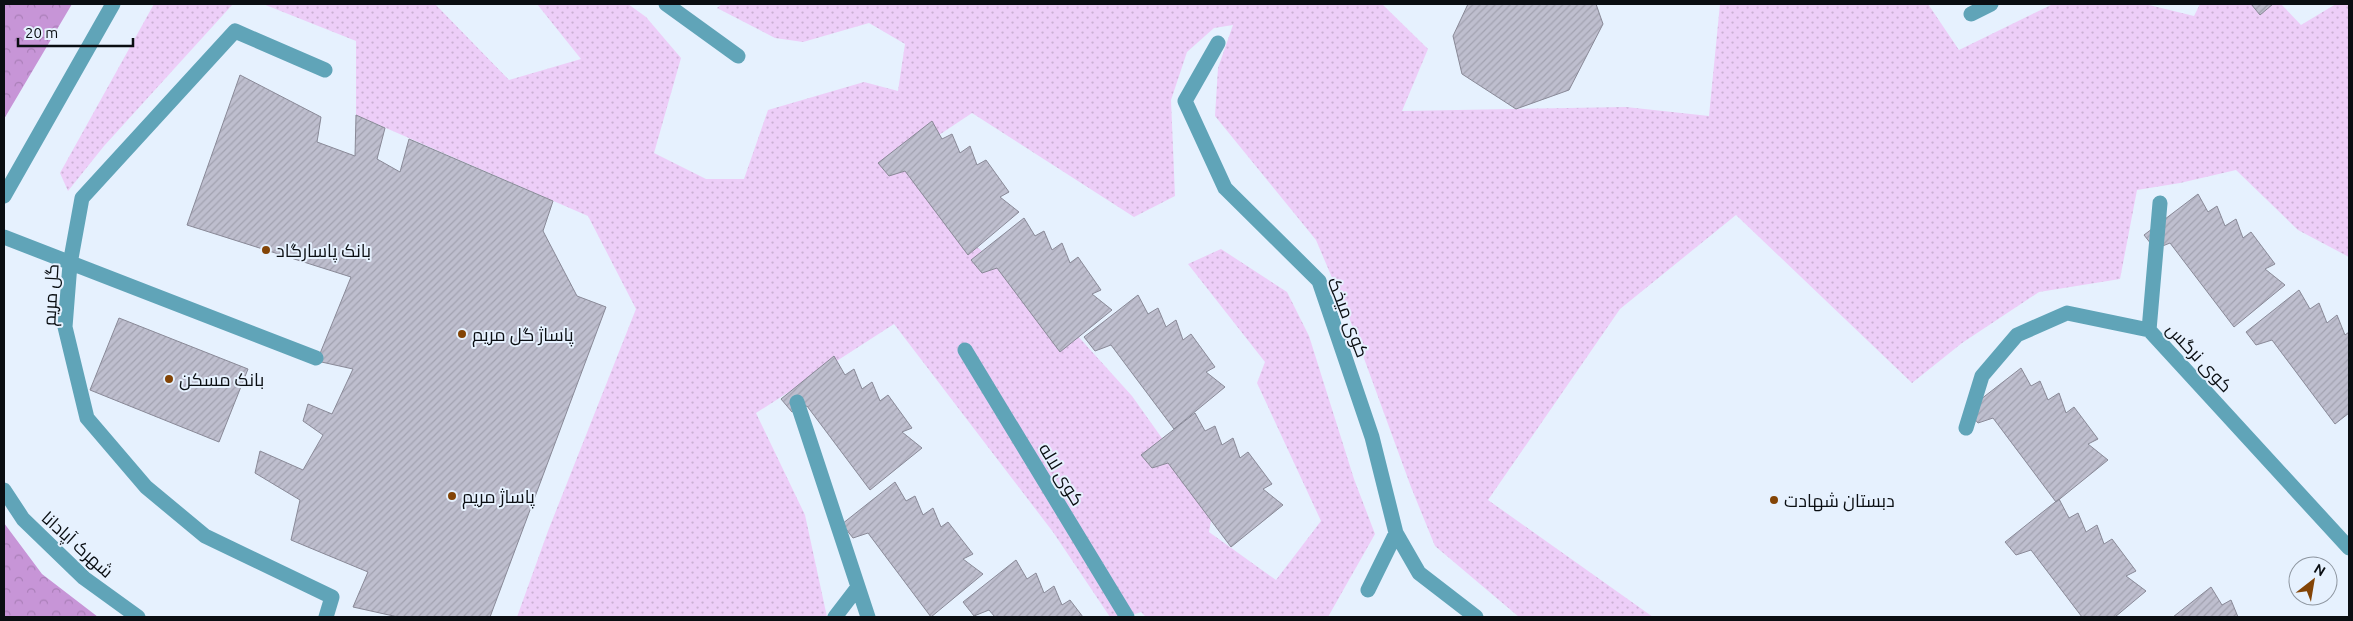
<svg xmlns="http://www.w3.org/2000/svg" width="2353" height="621" font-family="Ubuntu,Cairo,sans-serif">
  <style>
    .grass { fill: url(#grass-dots) }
    .forest { fill: url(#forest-crowns) }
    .building { fill: url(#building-hatch); stroke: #898997 }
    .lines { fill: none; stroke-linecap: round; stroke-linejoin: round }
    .minor { stroke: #60a4b8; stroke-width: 15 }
    .poi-dot { fill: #834406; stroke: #e6f1fe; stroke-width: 2 }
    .labels { text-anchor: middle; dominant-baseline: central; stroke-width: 4; stroke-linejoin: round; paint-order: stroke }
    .poi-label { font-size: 18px; fill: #0a0e12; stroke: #e6f1fe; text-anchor: start }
    .street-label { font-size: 18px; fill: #0a0e12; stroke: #e6f1fe }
  </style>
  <defs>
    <pattern id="grass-dots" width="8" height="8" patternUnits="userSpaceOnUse" patternTransform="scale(1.25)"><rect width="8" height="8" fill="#edcef8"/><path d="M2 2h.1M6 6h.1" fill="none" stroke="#cab0d4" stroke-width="1.8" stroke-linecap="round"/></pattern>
    <pattern id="forest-crowns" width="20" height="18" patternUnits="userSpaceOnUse" patternTransform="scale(1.25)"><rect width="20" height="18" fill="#c795d7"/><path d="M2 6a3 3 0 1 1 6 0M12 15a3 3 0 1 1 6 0" fill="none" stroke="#aa7fb8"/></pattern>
    <pattern id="building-hatch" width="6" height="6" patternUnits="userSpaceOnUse" patternTransform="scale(1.25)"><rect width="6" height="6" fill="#bebece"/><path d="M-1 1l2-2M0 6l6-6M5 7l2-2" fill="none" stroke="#a2a2b0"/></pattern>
  </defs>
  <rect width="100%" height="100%" fill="#e6f1fe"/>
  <path class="grass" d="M 154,4 L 233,4 L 104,146 L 68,191 L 60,173 Z
    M 263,4 L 435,4 L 509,80 L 581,59 L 537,4 L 628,4 L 646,17 L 681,58 L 654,153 L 706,179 L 744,179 L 768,110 L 864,82 L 898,91 L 905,44 L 869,23 L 803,42 L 775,38 L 717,8 L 722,4 L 1382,4 L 1428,49 L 1402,111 L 1626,107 L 1709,116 L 1720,4 L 1928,4 L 1959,50 L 2053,4 L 2145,4 L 2194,16 L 2200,4 L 2281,4 L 2301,25 L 2336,4 L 2349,4 L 2349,257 L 2298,230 L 2236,170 L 2180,183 L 2137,190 L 2120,279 L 2039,292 L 1962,343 L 1912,383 L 1736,215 L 1620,309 L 1488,500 L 1653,617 L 1519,617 L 1435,546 L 1411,487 L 1350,320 L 1316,240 L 1215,116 L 1218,68 L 1233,25 L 1214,28 L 1187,52 L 1171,100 L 1175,196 L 1134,217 L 972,113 L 903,159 L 959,232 L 1057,313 L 1132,396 L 1213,510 L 1209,532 L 1276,580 L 1321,521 L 1257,383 L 1265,362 L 1188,264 L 1221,249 L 1287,292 L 1309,336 L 1354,479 L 1375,534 L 1328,617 L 1146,617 L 1141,612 L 1127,617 L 1110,617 L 1053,532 L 894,324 L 756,413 L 805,515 L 827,617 L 517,617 L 548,531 L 636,309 L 588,216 L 356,115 L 356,41 Z"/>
  <path class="forest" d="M 4,4 L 72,4 L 4,119 Z
    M 4,523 L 42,574 L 98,617 L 4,617 Z"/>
  <path class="building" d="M 1468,4 L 1596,4 L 1603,24 L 1569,90 L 1516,109 L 1462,74 L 1453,36 Z
    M 2251,4 L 2273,4 L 2260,15 Z
    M 240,75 L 321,117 L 317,142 L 355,156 L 356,115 L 385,128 L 377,159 L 400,172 L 409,139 L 553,201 L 543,231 L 577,296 L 606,307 L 490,617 L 398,617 L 353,607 L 368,572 L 291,540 L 300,500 L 255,473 L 260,451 L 303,470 L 323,435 L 303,421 L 308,404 L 332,414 L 353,369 L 317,361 L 351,277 L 187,225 Z
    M 932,121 L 942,139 L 952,134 L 960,153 L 970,146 L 977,165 L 986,160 L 1009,192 L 1000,197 L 1019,212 L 968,255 L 905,171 L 889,176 L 878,163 Z
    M 2198,194 L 2208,212 L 2217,206 L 2225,226 L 2236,219 L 2243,238 L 2251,232 L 2275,264 L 2265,269 L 2285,285 L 2234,327 L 2170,243 L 2155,249 L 2144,235 Z
    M 1024,218 L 1035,236 L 1044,231 L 1052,250 L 1062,243 L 1070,263 L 1078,257 L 1101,290 L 1092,294 L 1112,310 L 1060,352 L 997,268 L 982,273 L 971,260 Z
    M 2299,290 L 2310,309 L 2319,303 L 2327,323 L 2337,315 L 2345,335 L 2349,332 L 2349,413 L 2335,424 L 2272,340 L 2256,345 L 2246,332 Z
    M 1138,295 L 1148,314 L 1158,308 L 1166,327 L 1176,320 L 1183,340 L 1191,334 L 1215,367 L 1206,372 L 1225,387 L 1174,429 L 1111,345 L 1095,351 L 1084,337 Z
    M 119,318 L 248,369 L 219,442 L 90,390 Z
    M 834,356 L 845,375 L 854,369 L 862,389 L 872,382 L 880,401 L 888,395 L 912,428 L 902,432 L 922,448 L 870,490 L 807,406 L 792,412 L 781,399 Z
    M 2021,368 L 2031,386 L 2040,381 L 2048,400 L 2059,393 L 2066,413 L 2074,407 L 2098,439 L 2088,444 L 2108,460 L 2056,502 L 1993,418 L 1978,423 L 1967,410 Z
    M 1195,413 L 1205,431 L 1215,426 L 1222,445 L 1233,438 L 1240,458 L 1248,452 L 1272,484 L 1263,489 L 1283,505 L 1231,547 L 1168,463 L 1152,468 L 1141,455 Z
    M 895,482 L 906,501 L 915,496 L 923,515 L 933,508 L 941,527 L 948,522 L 973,554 L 963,559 L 983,574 L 931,617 L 868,533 L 853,538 L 842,524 Z
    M 2059,499 L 2069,518 L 2078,513 L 2086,532 L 2097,525 L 2104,544 L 2112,539 L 2136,571 L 2126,576 L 2146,591 L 2115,617 L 2082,617 L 2031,550 L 2016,555 L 2005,542 Z
    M 1016,560 L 1027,579 L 1036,573 L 1044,593 L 1054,586 L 1062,605 L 1070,600 L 1083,617 L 995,617 L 989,610 L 974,616 L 963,602 Z
    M 2211,587 L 2222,605 L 2231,600 L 2238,617 L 2173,617 Z"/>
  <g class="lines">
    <path class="minor" d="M 666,4 L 738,56
      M 1971,14 L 1991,4
      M 1218,43 L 1185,101 L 1225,188 L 1319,281 L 1372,437 L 1396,533 L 1419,573 L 1476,617
      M 325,70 L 235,31 L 82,198 L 70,264 L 65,327 L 87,418 L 146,487 L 205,536 L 332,597 L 326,617
      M 4,196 L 113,4
      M 4,237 L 316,358
      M 2149,330 L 2160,203
      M 965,350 L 1127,617
      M 797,402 L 868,617
      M 1966,428 L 1982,376 L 2017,335 L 2067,313 L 2149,330 L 2349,548
      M 4,490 L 23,519 L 84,578 L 138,617
      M 1368,590 L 1396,533
      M 835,617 L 858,587"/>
  </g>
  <g class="poi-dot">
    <circle cx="266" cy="250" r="5"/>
    <circle cx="462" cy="334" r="5"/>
    <circle cx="169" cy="379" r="5"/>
    <circle cx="452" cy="496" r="5"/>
    <circle cx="1774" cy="500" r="5"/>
  </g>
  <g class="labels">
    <g class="poi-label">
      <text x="276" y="250">بانک پاسارگاد</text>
      <text x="472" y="334">پاساژ گل مریم</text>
      <text x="179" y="379">بانک مسکن</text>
      <text x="462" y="496">پاساژ مریم</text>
      <text x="1784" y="500">دبستان شهادت</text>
    </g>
    <g class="street-label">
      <text transform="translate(50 295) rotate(-87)">گل مریم</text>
      <text transform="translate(1349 317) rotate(69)">کوی میخک</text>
      <text transform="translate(2200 357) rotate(47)">کوی نرگس</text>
      <text transform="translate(1062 474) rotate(59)">کوی لاله</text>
      <text transform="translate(78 544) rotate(42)">شهرک آپادانا</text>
    </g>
  </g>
  <rect width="2353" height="621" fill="none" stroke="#0a0e12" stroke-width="10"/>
  <g transform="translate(2313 581) rotate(31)"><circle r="24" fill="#e6f1fe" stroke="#8e96a0"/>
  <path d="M0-4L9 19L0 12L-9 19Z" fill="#834406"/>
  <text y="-8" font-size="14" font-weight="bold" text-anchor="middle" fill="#0a0e12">N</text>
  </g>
  <path d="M18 38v8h115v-8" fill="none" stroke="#0a0e12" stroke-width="2.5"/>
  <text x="25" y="38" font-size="15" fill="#0a0e12" stroke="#e6f1fe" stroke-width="4" paint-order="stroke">20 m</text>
</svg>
